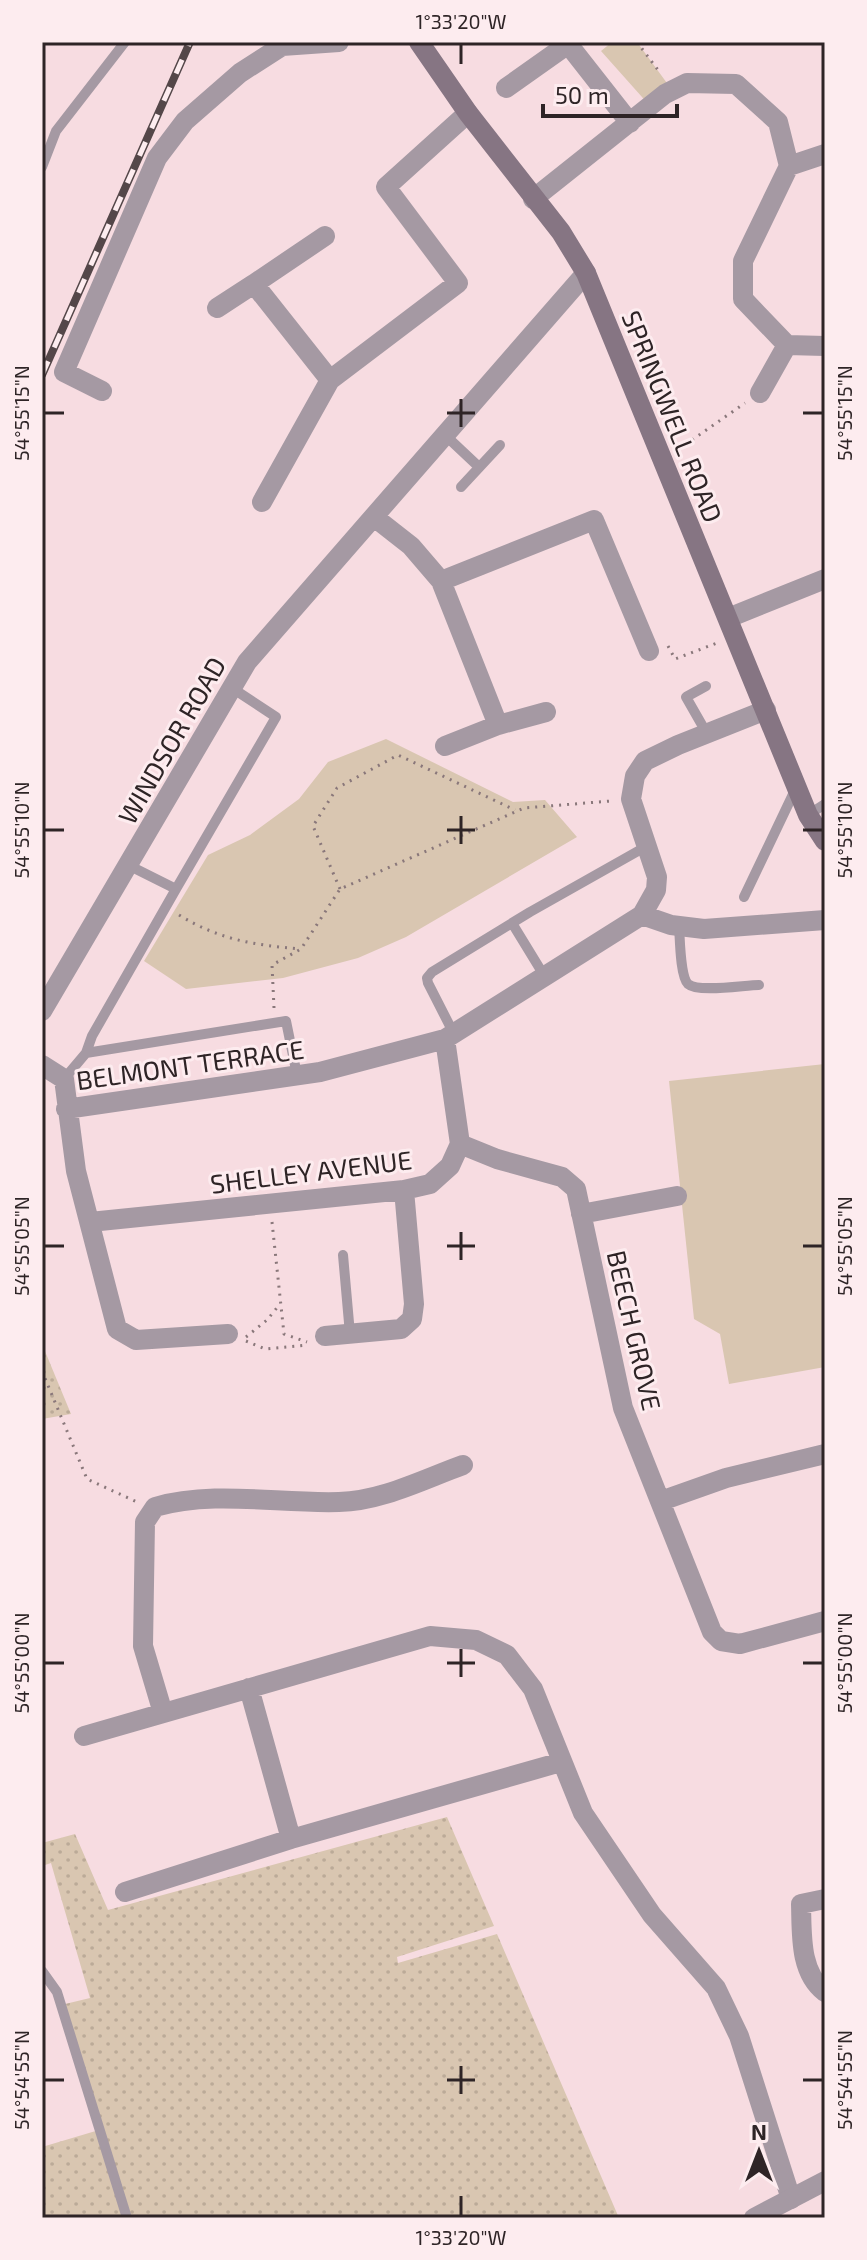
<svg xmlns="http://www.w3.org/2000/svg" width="867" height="2260" font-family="'Exo 2',sans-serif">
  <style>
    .grass { fill: url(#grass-dots) }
    .park { fill: #d9c6b1 }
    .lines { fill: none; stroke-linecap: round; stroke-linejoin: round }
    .path { stroke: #89777a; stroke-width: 3; stroke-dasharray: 2 6; stroke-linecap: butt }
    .service { stroke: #a599a3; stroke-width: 10 }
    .minor { stroke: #a599a3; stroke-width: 20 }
    .tertiary { stroke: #a599a3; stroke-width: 20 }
    .secondary { stroke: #867583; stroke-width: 20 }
    .rail-casing { stroke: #544749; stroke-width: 8 }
    .rail { stroke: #fdecef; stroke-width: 5; stroke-dasharray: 15; stroke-linecap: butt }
    .ticks { fill: none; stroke: #2e2426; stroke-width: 3 }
    .labels { text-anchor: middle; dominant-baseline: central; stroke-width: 6; stroke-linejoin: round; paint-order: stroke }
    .street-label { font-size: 26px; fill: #2e2426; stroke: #fdecef }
    .neatline { fill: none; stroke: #2e2426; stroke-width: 3 }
    .ticks-label { font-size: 20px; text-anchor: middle; fill: #2e2426 }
  </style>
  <defs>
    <pattern id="grass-dots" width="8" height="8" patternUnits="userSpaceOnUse" patternTransform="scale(2)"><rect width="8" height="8" fill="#d9c6b1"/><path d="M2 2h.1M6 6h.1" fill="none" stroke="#bbaa98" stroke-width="1.8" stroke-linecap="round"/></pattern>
  </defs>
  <rect width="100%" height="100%" fill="#f7dce1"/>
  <path class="grass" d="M 42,1344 L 71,1414 L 42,1419 Z
    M 447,1817 L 494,1926 L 397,1957 L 398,1963 L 497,1934 L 619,2218 L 42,2218 L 42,2147 L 99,2130 L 61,2005 L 90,1998 L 51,1863 L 42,1866 L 42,1843 L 75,1834 L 108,1910 Z"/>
  <path class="park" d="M 612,42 L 637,42 L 672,90 L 650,106 L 601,51 Z
    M 386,739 L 513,802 L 545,800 L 577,837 L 406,937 L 358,958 L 283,978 L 186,989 L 144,961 L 208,855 L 250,835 L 299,799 L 328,762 Z
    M 825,1064 L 825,1367 L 729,1384 L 720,1334 L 694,1319 L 669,1081 Z"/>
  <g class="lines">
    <path class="path" d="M 637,42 L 661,74
      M 679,449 L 745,403
      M 668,646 L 675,659 L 717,643
      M 340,889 L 313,826 L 337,788 L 398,755 L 515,810
      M 179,915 C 220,940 254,945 301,949
      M 274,1008 L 272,965 L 301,949 L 340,889 L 524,808 L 611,801
      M 272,1222 L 284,1334 L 307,1342
      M 246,1337 L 267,1320 L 280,1304
      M 246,1341 L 265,1349 L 308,1345
      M 42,1371 L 87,1479 L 137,1502"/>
    <path class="service" d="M 42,167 L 56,131 L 125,42
      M 445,435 L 479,467
      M 461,487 L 500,445
      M 706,732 L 686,697 L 706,686
      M 808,815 L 825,804
      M 176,889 L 276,717 L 232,688
      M 744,897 L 796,788
      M 512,923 L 545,977
      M 679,926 C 680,938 680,976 688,984 C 698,993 745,985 759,985
      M 454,1034 L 428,983 L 427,978 L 432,972 L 530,912 L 647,846
      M 86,1053 L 92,1036 L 176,889 L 128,865
      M 64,1079 L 86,1053 L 286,1021 L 297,1075
      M 343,1255 L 350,1334
      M 42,1971 L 57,1992 L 127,2218"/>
    <path class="minor" d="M 568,44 L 630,123
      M 506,88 L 571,42
      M 789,166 L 825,154
      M 533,199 L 665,94 L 687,83 L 736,84 L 778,122 L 789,166 L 743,261 L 743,299 L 787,345 L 825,346
      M 325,236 L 254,284 L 330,380
      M 217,308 L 254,284
      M 102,391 L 64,372 L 157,158 L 185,121 L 240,73 L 282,46 L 339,42
      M 760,393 L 787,345
      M 262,502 L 330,380 L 458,283 L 386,187 L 468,113
      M 374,517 L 411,546 L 441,581 L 498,725 L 546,712
      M 441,581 L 594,520 L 649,651
      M 728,618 L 825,579
      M 445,746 L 498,725
      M 642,915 L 671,925 L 704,929 L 825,920
      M 42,1011 L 247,662 L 586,273
      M 42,1065 L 64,1079 L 76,1171 L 117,1329 L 136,1340 L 228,1334
      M 66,1109 L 320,1072 L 445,1039 L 642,915 L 656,890 L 657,877 L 631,799 L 635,776 L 645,761 L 678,745 L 766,710
      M 460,1144 L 497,1159 L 562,1177 L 576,1189 L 623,1408 L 712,1632 L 721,1641 L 740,1644 L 825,1621
      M 581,1214 L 677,1196
      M 90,1222 L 404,1190 L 430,1184 L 450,1166 L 460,1144 L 445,1039
      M 325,1336 L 401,1329 L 412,1319 L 414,1304 L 404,1190
      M 661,1501 L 726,1478 L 825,1454
      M 163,1713 L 143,1646 L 145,1522 L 155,1507 C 214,1490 278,1504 339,1502 C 382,1501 424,1479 463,1465
      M 84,1736 L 430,1636 L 476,1640 L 507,1655 L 533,1689 L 583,1813 L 652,1915 L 716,1988 L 739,2036 L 791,2199
      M 291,1839 L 561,1762
      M 125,1892 L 291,1839 L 249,1688
      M 825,1899 L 801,1904 C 802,1933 799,1972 825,1992"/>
    <path class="tertiary" d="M 754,2218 L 825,2181"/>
    <path class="secondary" d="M 419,42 L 468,113 L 561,232 L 586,273 L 808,815 L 825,841"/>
    <defs>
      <path id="rail" d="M 42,375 L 190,42"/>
    </defs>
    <use href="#rail" class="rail-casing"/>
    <use href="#rail" class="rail"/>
  </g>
  <path class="ticks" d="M 461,44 L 461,64M 461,399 L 461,427M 44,413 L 64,413M 447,413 L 475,413M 803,413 L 823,413M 461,816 L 461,844M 44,830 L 64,830M 447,830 L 475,830M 803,830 L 823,830M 461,1232 L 461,1260M 44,1246 L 64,1246M 447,1246 L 475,1246M 803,1246 L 823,1246M 461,1649 L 461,1677M 44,1663 L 64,1663M 447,1663 L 475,1663M 803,1663 L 823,1663M 461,2066 L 461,2094M 44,2080 L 64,2080M 447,2080 L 475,2080M 803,2080 L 823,2080M 461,2196 L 461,2216"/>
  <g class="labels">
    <g class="street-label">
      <text transform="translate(673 416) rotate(68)">SPRINGWELL ROAD</text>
      <text transform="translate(171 740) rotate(-60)">WINDSOR ROAD</text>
      <text transform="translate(190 1064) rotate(-8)">BELMONT TERRACE</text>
      <text transform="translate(311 1171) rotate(-7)">SHELLEY AVENUE</text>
      <text transform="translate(635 1330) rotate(77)">BEECH GROVE</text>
    </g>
  </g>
  <rect width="867" height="2260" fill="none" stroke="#fdecef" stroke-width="88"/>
  <g transform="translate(759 2152)" stroke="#fdecef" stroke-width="6" paint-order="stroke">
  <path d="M0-6L14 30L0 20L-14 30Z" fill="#2e2426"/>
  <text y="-12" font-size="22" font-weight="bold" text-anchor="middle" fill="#2e2426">N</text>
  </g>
  <path d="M543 104v12h134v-12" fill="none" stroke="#2e2426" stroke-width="4"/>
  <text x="555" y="104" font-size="24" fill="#2e2426" stroke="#fdecef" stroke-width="6" paint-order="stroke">50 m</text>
  <rect x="44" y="44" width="779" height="2172" class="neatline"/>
  <g class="ticks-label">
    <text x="461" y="29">1°33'20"W</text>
    <text transform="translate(22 413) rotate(-90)" y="7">54°55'15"N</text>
    <text transform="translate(845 413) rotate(-90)" y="7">54°55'15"N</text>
    <text transform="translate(22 830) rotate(-90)" y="7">54°55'10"N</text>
    <text transform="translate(845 830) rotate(-90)" y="7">54°55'10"N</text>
    <text transform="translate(22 1246) rotate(-90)" y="7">54°55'05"N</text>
    <text transform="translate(845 1246) rotate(-90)" y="7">54°55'05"N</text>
    <text transform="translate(22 1663) rotate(-90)" y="7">54°55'00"N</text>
    <text transform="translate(845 1663) rotate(-90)" y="7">54°55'00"N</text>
    <text transform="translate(22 2080) rotate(-90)" y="7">54°54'55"N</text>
    <text transform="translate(845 2080) rotate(-90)" y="7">54°54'55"N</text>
    <text x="461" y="2245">1°33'20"W</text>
  </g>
</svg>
